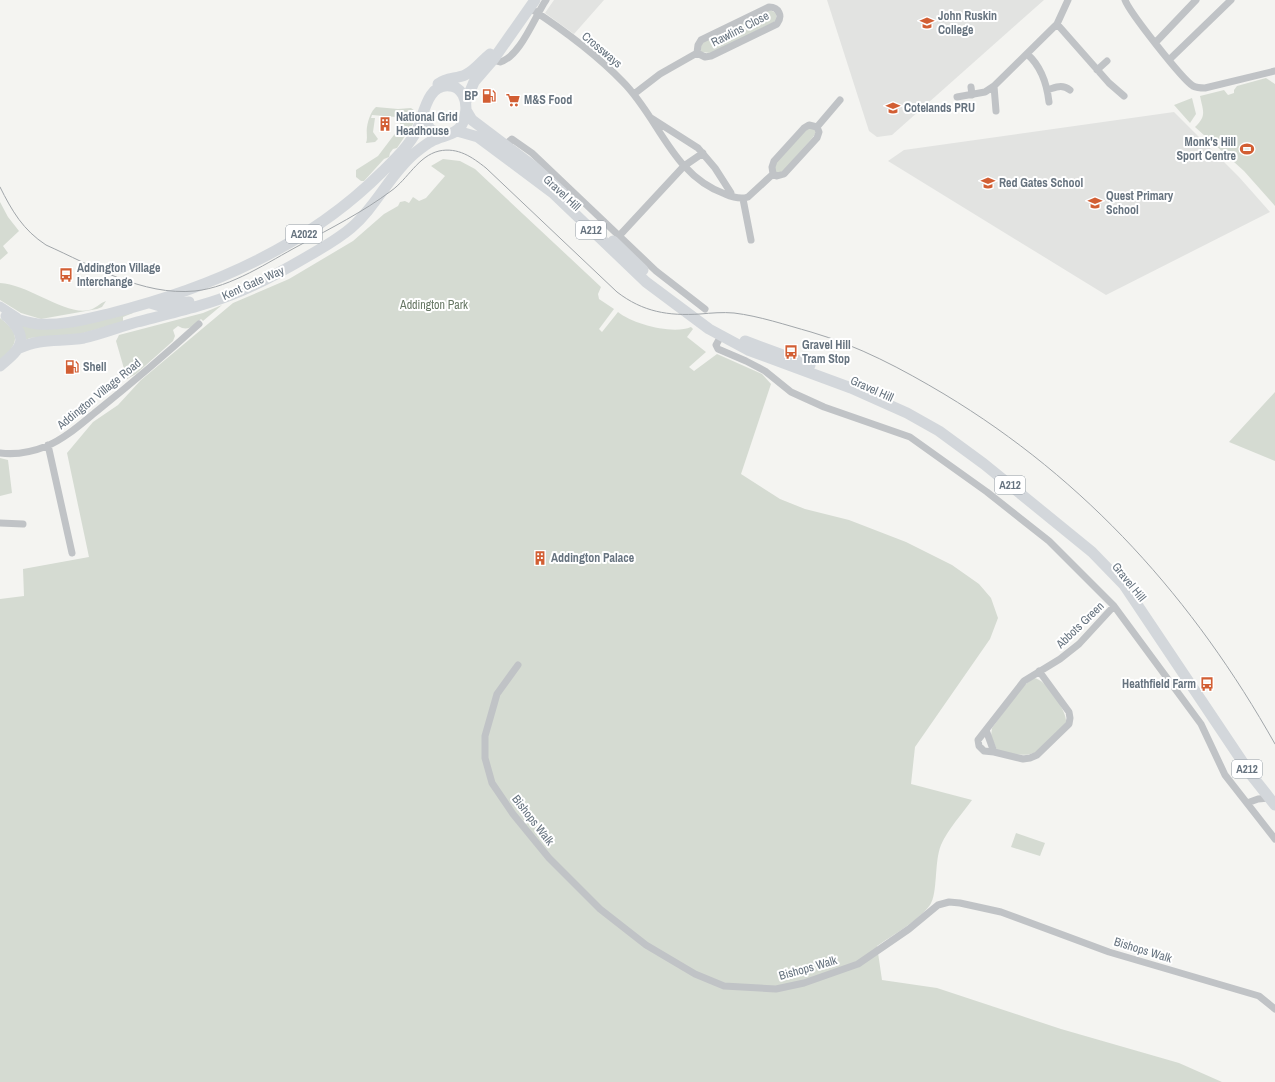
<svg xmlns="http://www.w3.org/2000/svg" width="1275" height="1082" font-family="'Archivo Narrow',sans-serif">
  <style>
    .built { fill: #e2e3e1 }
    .green { fill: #d5dbd2 }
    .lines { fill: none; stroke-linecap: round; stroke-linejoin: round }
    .street { stroke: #c0c3c6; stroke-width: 7 }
    .secondary { stroke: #d3d7db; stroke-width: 9 }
    .primary { stroke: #d3d7db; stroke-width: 11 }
    .tram { stroke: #a1a6aa; stroke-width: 1 }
    .labels { text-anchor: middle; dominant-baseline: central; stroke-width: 4; stroke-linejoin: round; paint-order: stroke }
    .shield { fill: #fff; stroke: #949da5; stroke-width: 1 }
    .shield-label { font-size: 11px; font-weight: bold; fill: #66737f }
    .poi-label { font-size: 12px; font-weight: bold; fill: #66737f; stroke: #fff; text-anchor: start }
    .street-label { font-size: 12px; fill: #66737f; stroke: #fff }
    .park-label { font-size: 12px; fill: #677764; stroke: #fff }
  </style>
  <rect width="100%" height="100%" fill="#f4f4f1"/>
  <path class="built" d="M 554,0 L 604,0 L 574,34 L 545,13 Z
    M 827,0 L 1044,0 L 892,135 L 877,137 L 869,131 Z
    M 1174,112 L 1239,177 L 1270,212 L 1106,295 L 888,161 L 904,150 Z"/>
  <path class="green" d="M 770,10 L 776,13 L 776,20 L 774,22 L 711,53 L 701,52 L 701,44 L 703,42 Z
    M 1266,78 L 1275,84 L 1275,206 L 1244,171 L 1195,127 C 1207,116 1203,111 1200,96 L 1224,90 L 1228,95 L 1234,93 L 1234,90 L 1237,86 Z
    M 1192,98 L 1196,114 L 1190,123 L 1174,105 Z
    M 376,107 L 398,109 L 411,108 L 415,111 L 413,124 L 397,148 L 393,149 L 390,153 L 389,157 L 384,159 L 364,181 L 361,181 L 356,177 L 356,170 L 378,156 L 400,127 L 400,121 L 396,117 L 372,115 L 371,118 L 375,118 L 373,132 L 378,139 L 375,142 L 366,143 C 368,138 366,133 367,127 C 368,120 371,111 376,107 Z
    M 812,127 L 816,131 L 814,136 L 784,170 L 781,173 L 775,172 L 774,164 L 803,132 Z
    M 443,159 L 460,161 L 475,169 L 601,287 L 598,294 L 599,299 L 614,309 L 599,329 L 602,332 L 618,312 C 633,324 673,335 691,327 L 693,329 L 687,337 L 706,352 L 689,367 L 694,371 L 717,354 L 762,374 L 771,384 L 741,474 L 780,499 L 805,509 L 849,520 L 906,542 L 952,565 L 979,584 L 991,598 L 998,618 L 990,639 L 915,747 L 911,784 L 972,800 C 962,814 948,829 941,845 C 934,862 938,893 930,905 C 918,921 893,935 877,946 L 882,980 L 937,988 L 1061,1029 L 1179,1063 L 1222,1082 L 0,1082 L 0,599 L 24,596 L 23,569 L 89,557 L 67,453 L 93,422 L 118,405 L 141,380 L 233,303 L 289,279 L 353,241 L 384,214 L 398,206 L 400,202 L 405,201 L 409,203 L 413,197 L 419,201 L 426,198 L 445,176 L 431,166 Z
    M 0,202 L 8,217 L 19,231 L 3,246 L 8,253 L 0,260 Z
    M 0,283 C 28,284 66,316 89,310 C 95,309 100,303 106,301 L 102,307 L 97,309 L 41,319 L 21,313 L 0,300 Z
    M 222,305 L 203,321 L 201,319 C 193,326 188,332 178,326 L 173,330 L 175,336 L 173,341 L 136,374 L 127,379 L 116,341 L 119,335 L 203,313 Z
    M 132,311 L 133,313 L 123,317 L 123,322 L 80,334 L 30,338 L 23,341 L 18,324 Z
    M 0,318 C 21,334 19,344 0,360 Z
    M 1275,392 L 1275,461 L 1229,442 Z
    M 0,458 L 8,460 L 12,493 L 0,496 Z
    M 1034,678 C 1046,679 1068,712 1066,723 L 1036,752 C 1023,758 1010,753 997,750 L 991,736 L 992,728 L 1022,687 Z
    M 1016,833 L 1045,843 L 1040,856 L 1011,847 Z"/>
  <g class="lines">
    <path class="street" d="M 1125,0 C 1130,13 1182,79 1193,86 C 1197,88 1201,88 1205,88 L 1275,71
      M 530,8 C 562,29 596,54 623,82 C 659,118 672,175 725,194 C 732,197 740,200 748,197 L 773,174 L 777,176 L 784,174 L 817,138 L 819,132 L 817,127 L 809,125 L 804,128 L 774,161 L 772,167 L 773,174
      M 1057,24 L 1109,83 L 1124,96
      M 1156,42 L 1196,0
      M 1027,54 C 1041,66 1047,85 1049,102
      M 1170,59 L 1231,0
      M 493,60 L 500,62 C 520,57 535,16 546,0
      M 1097,70 L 1107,61
      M 994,86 L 996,111
      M 971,87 L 972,95
      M 1047,90 C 1057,87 1062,84 1070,90
      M 634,94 L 660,74 L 697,53 L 705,57 L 711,56 L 777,24 C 783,16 779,7 769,7 L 701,40 L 698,45 L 697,53
      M 957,97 L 985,92 L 994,86 L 1057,24 L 1068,0
      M 651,118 L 698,148 L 715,168 L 731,193 L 730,196
      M 817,127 L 840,100
      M 505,145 L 512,139 L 532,153 L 656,271 L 705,309
      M 743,199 L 751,240
      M 619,236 L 684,166 L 703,153
      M 721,336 L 716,345 L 718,349 L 746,361 L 765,371 L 791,392 L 824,407 L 910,437 L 987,492 L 1049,541 L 1114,606 L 1201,724 L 1225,775 L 1275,839
      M 48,445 L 72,553
      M 0,453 C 16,455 32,452 47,446 C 66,438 82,423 97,411 C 132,383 166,354 199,324
      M 0,523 L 23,524
      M 518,665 L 497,694 L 485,736 L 485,758 L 492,783 L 513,814 L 549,858 L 600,909 L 646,945 L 695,974 L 724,986 L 776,989 L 804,983 L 858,964 L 909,929 L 938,905 L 949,902 L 960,903 L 1001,912 L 1109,952 L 1259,996 L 1275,1009
      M 986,730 L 994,752 L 1023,759 L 1030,758 L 1037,755 L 1069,724 L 1070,718 L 1069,712 L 1039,671
      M 994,752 L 984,751 L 979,746 L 978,740 L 1024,681 L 1060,659 L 1079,644 L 1114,606
      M 1247,803 L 1258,799 L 1269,798"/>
    <path class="secondary" d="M 0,306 L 17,317"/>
    <path class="primary" d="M 438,84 C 446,77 456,79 465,75 C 476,70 481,61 490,54
      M 466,101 L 474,82 L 493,60 L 535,0
      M 466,110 L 472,120 L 533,166 L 562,192
      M 422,116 L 430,129 L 442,136
      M 457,131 L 478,137 L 553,193 L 646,282 L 709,329 L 748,350 L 851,388 L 907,413 L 939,431 L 984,464 L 1092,552 L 1124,585 L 1252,776 L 1275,805
      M 613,241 L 643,270
      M 150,303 L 160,306 L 189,302
      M 6,316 C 16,319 28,323 38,324 C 61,326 86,319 108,314 C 209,289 308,246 382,172 C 395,159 409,146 417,130 C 424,115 427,83 450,86 C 456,86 460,90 463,95 C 468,104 466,118 461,126 C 456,135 441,136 432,141 C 426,144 420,149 415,153 C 389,175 376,207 351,228 C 338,239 324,247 310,255 C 288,268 265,281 241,291 C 208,305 172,313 137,322 C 119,327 102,334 84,338 C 62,342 39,338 20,348
      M 745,341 L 810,365
      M 0,366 C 22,348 30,339 7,316"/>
    <path class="tram" d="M 0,187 C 12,211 23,230 46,245 C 93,266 142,296 195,291 C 232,287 268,262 300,245 C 331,228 363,212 391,191 C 408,179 418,156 439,151 C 458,147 472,157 486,168 L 617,292 C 643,312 668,316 700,314 C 711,313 723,312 734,313 C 759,316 786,325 811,332 C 859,346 902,369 944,394 C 1087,480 1194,600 1275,744"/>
  </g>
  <defs>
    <symbol id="university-bare" viewBox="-9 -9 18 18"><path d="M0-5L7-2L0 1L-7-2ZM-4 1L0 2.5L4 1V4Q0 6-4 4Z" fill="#d25e33" stroke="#fff" stroke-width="2.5" paint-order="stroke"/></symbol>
    <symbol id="fuel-bare" viewBox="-9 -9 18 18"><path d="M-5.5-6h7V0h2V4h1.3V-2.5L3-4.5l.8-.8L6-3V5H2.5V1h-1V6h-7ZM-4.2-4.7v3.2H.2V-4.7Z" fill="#d25e33" stroke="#fff" stroke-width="2.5" paint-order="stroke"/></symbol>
    <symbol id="supermarket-bare" viewBox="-9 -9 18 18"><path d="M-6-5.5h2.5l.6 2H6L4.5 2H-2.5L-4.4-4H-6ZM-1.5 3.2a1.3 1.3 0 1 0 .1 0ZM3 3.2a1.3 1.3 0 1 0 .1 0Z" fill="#d25e33" stroke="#fff" stroke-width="2.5" paint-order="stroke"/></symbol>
    <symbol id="school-bare" viewBox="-9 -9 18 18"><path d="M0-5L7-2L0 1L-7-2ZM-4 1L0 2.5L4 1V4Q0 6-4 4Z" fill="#d25e33" stroke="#fff" stroke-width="2.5" paint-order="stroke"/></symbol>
    <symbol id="building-bare" viewBox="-9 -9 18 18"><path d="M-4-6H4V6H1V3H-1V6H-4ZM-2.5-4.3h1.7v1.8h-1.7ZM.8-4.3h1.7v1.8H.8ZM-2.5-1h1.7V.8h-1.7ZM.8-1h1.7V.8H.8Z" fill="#d25e33" stroke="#fff" stroke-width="2.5" paint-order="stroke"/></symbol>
    <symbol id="stadium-bare" viewBox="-9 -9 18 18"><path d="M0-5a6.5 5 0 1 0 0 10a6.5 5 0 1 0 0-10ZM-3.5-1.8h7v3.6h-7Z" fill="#d25e33" stroke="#fff" stroke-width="2.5" paint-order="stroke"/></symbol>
    <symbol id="bus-bare" viewBox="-9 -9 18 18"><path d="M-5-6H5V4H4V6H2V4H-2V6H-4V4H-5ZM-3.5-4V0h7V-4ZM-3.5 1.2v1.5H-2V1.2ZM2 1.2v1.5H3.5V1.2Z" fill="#d25e33" stroke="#fff" stroke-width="2.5" paint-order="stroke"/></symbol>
  </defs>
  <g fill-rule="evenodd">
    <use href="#university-bare" x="917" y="13" width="20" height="20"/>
    <use href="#fuel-bare" x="479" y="86" width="20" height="20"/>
    <use href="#supermarket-bare" x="503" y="90" width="20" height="20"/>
    <use href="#school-bare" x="883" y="98" width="20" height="20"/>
    <use href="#building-bare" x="375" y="114" width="20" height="20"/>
    <use href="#stadium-bare" x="1237" y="139" width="20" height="20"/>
    <use href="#school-bare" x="978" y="173" width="20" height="20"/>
    <use href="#school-bare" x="1085" y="193" width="20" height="20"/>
    <use href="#bus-bare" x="56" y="265" width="20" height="20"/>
    <use href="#bus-bare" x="781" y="342" width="20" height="20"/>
    <use href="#fuel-bare" x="62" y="357" width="20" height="20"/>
    <use href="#building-bare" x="530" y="548" width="20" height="20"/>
    <use href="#bus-bare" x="1197" y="674" width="20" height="20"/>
  </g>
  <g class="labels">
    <g class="shield">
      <rect x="576" y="221" width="30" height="18" rx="3"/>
      <rect x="286" y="225" width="36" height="18" rx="3"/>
      <rect x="995" y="476" width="30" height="18" rx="3"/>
      <rect x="1232" y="760" width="30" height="18" rx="3"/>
    </g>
    <g class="shield-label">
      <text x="591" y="230">A212</text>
      <text x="304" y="234">A2022</text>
      <text x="1010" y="485">A212</text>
      <text x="1247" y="769">A212</text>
    </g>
    <g class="poi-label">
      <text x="938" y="16">John Ruskin<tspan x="938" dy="14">College</tspan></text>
      <text x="478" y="96" text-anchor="end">BP</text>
      <text x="524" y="100">M&amp;S Food</text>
      <text x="904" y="108">Cotelands PRU</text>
      <text x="396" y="117">National Grid<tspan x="396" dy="14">Headhouse</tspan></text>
      <text x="1236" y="142" text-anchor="end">Monk's Hill<tspan x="1236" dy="14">Sport Centre</tspan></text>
      <text x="999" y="183">Red Gates School</text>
      <text x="1106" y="196">Quest Primary<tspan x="1106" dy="14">School</tspan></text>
      <text x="77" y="268">Addington Village<tspan x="77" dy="14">Interchange</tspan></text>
      <text x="802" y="345">Gravel Hill<tspan x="802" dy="14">Tram Stop</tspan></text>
      <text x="83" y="367">Shell</text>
      <text x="551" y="558">Addington Palace</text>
      <text x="1196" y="684" text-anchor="end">Heathfield Farm</text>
    </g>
    <g class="street-label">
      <text transform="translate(740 29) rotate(-27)">Rawlins Close</text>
      <text transform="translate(602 50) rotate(40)">Crossways</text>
      <text transform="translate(562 193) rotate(43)">Gravel Hill</text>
      <text transform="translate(253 283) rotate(-24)">Kent Gate Way</text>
      <text transform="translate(872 389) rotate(24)">Gravel Hill</text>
      <text transform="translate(99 394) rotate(-39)">Addington Village Road</text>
      <text transform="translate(1129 582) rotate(51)">Gravel Hill</text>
      <text transform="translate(1080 625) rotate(-44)">Abbots Green</text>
      <text transform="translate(533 820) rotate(52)">Bishops Walk</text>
      <text transform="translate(1143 950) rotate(17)">Bishops Walk</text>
      <text transform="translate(808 968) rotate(-16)">Bishops Walk</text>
    </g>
    <g class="park-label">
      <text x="434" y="305">Addington Park</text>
    </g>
  </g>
</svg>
